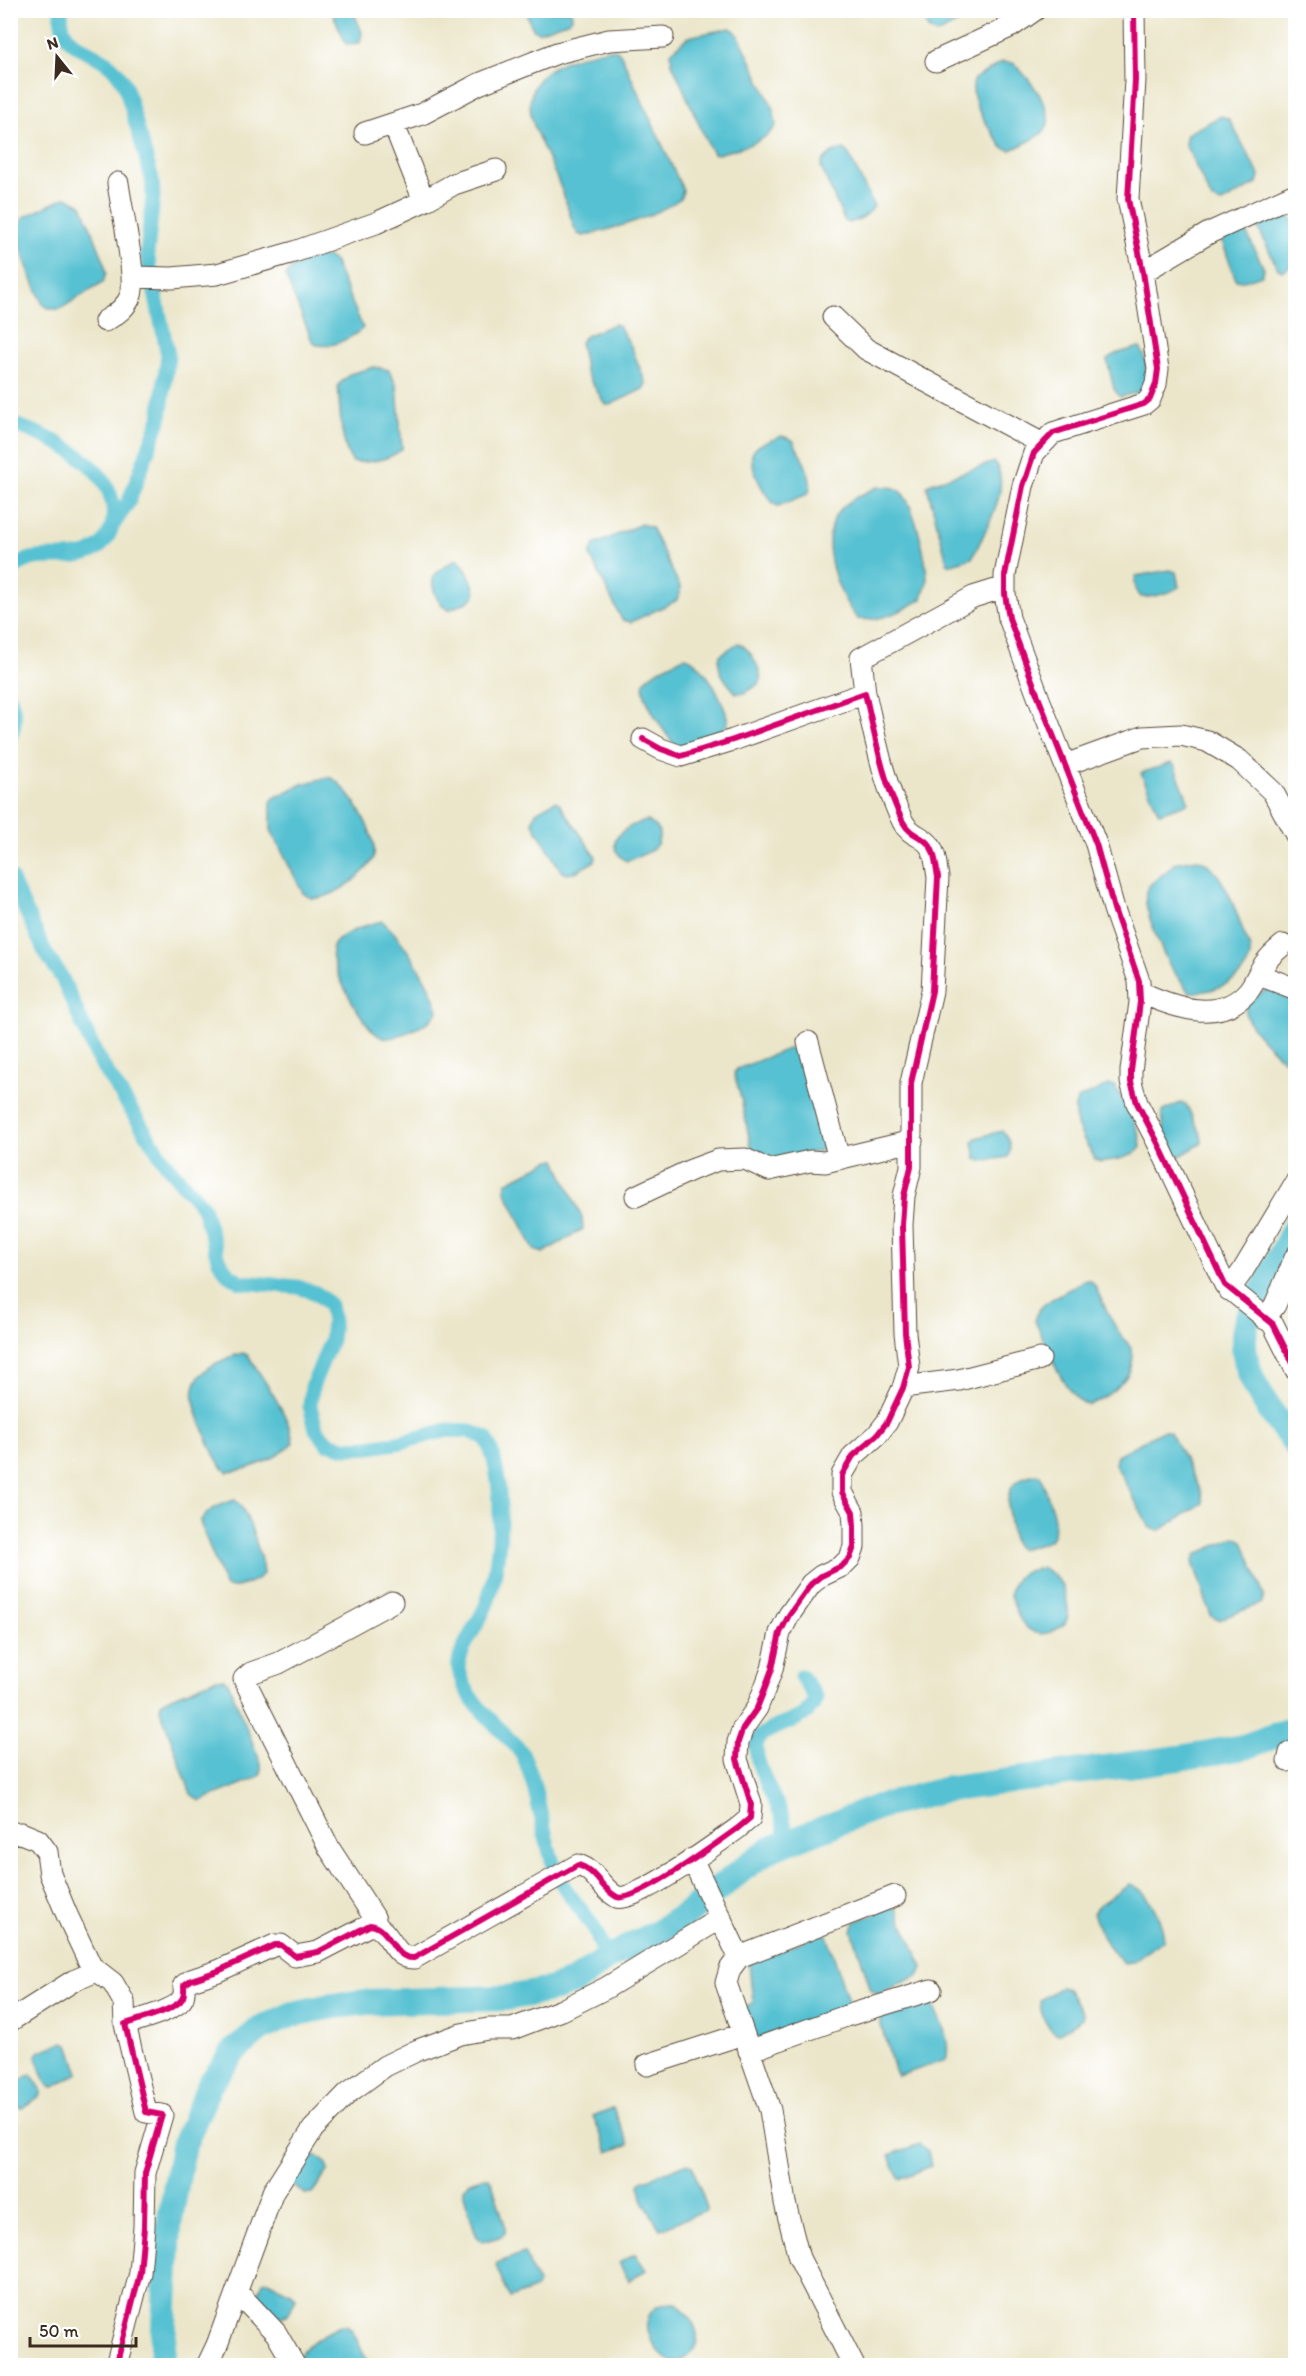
<svg xmlns="http://www.w3.org/2000/svg" width="1306" height="2376" font-family="Itim,sans-serif">
  <style>
    .water { fill: #57c1d2; stroke: #497678; stroke-width: 1.5 }
    .lines { fill: none; stroke-linecap: round; stroke-linejoin: round }
    .canal { stroke: #57c1d2; stroke-width: 15 }
    .river { stroke: #57c1d2; stroke-width: 26 }
    .minor-casing { stroke: #554638; stroke-width: 23 }
    .minor { stroke: #fff; stroke-width: 21 }
    .cycleway-casing { stroke: #fff; stroke-width: 10 }
    .cycleway { stroke: #d6006c; stroke-width: 6 }
  </style>
  <rect width="100%" height="100%" fill="#fff"/>
  <filter id="ink" filterUnits="userSpaceOnUse"><feTurbulence type="fractalNoise" baseFrequency=".0167" numOctaves="2"/><feDisplacementMap in="SourceGraphic" scale="12" xChannelSelector="R" yChannelSelector="G"/><feConvolveMatrix kernelMatrix="1 2 1 2 8 2 1 2 1" color-interpolation-filters="sRGB"/></filter>
  <filter id="wash" filterUnits="userSpaceOnUse"><feTurbulence type="fractalNoise" baseFrequency=".008" numOctaves="4" result="noise"/><feDisplacementMap in="SourceGraphic" scale="24" xChannelSelector="R" yChannelSelector="G"/><feGaussianBlur stdDeviation="1.35" result="paint"/><feColorMatrix in="noise" values="0 0 0 0 0 0 0 0 0 0 0 0 0 0 0 0 0 1.4 0 .05"/><feComposite in="paint" operator="in"/></filter>
  <g filter="url(#wash)">
    <rect width="100%" height="100%" fill="#ebe6ca"/>
    <path class="water" d="M 335,11 L 353,11 L 362,32 L 360,43 L 346,44 L 333,14 Z
      M 525,11 L 571,11 L 572,18 L 567,22 L 538,32 L 533,29 Z
      M 973,11 L 971,16 L 937,34 L 928,29 L 921,11 Z
      M 730,28 L 735,31 L 741,40 L 773,108 L 776,125 C 767,143 737,148 718,154 L 713,153 L 709,147 L 672,63 L 671,52 L 688,37 Z
      M 608,49 L 617,50 L 621,55 L 683,190 L 681,198 C 653,218 616,228 583,236 L 578,234 L 574,227 C 568,209 563,191 555,174 C 544,146 515,106 540,78 C 556,60 585,55 608,49 Z
      M 1002,62 L 1013,63 C 1026,75 1060,113 1044,131 C 1037,139 1021,145 1011,150 L 1003,148 C 990,128 968,104 974,79 Z
      M 1221,116 L 1229,119 L 1259,175 L 1257,183 L 1222,203 L 1212,200 L 1185,144 L 1187,134 Z
      M 844,149 L 848,153 L 874,206 C 869,215 858,221 848,223 L 844,220 L 821,167 C 821,157 835,151 844,149 Z
      M 66,197 L 82,205 L 104,261 L 106,274 L 103,282 L 60,309 L 51,309 L 43,305 C 35,284 9,236 24,217 Z
      M 1286,208 L 1295,226 L 1295,264 L 1282,271 L 1277,267 L 1256,223 Z
      M 1241,229 L 1246,231 L 1264,269 L 1262,275 L 1244,281 L 1236,280 L 1222,241 L 1225,236 Z
      M 327,256 L 334,261 L 363,328 C 352,338 327,351 313,343 L 286,277 C 291,261 313,259 327,256 Z
      M 614,324 L 619,326 L 631,346 L 646,384 L 643,389 L 610,405 L 605,404 L 586,373 L 580,342 L 586,336 Z
      M 1139,347 C 1148,355 1148,380 1142,391 L 1120,397 L 1114,389 L 1107,360 L 1115,354 Z
      M 374,367 L 389,370 L 397,387 L 402,449 C 390,460 368,463 353,462 C 340,448 340,405 338,385 L 350,374 Z
      M 782,436 L 793,440 C 799,454 816,478 808,494 L 778,506 C 767,503 747,463 753,452 C 758,443 773,440 782,436 Z
      M 994,462 C 1014,485 983,535 972,558 L 948,565 L 927,486 L 929,484 Z
      M 878,487 C 884,487 891,486 897,489 C 914,498 927,562 927,581 C 926,587 923,594 922,599 C 902,611 881,622 858,619 C 837,596 819,543 836,515 C 844,502 864,493 878,487 Z
      M 641,524 L 651,527 L 680,587 L 680,594 L 676,601 L 631,622 L 622,620 L 590,555 L 594,545 Z
      M 455,560 L 459,560 C 467,569 474,583 475,595 L 469,601 L 449,610 C 442,606 439,603 436,596 C 427,574 437,572 455,560 Z
      M 1170,570 L 1176,572 L 1179,587 C 1170,593 1152,598 1141,597 C 1136,591 1133,585 1136,576 Z
      M 738,643 C 750,648 763,671 760,683 L 744,693 L 736,693 C 726,681 715,671 720,655 Z
      M 684,657 C 702,658 728,707 728,724 C 715,737 698,744 680,749 C 669,741 639,696 644,683 C 647,674 675,662 684,657 Z
      M 1171,763 L 1174,765 L 1189,803 L 1159,813 L 1141,773 Z
      M 329,777 C 347,783 378,836 374,855 C 371,872 329,902 311,898 C 308,897 306,895 303,893 L 271,830 L 271,802 L 274,798 L 302,784 Z
      M 555,801 L 559,803 L 596,857 L 595,861 L 575,872 L 567,874 L 561,871 L 532,822 L 536,812 Z
      M 647,821 C 654,825 659,827 659,835 C 660,852 638,856 626,861 C 599,842 627,824 647,821 Z
      M 1197,859 C 1221,865 1236,910 1243,931 C 1245,936 1249,943 1250,949 C 1253,978 1213,994 1189,992 C 1182,982 1173,972 1167,961 C 1161,948 1140,902 1147,889 C 1153,878 1167,875 1174,863 Z
      M 382,921 C 402,937 432,986 438,1011 C 431,1022 420,1027 408,1032 C 399,1035 391,1040 381,1037 C 366,1032 325,961 333,946 C 341,933 368,924 382,921 Z
      M 1272,988 L 1295,997 L 1295,1067 L 1291,1067 C 1280,1056 1241,1024 1246,1008 C 1248,999 1264,991 1272,988 Z
      M 790,1048 L 798,1051 L 816,1109 L 825,1145 L 820,1151 L 760,1163 L 752,1152 L 741,1098 L 734,1073 L 737,1069 Z
      M 1108,1085 L 1115,1086 C 1125,1105 1140,1126 1141,1147 C 1133,1159 1113,1160 1100,1162 L 1095,1159 C 1086,1143 1067,1117 1078,1099 Z
      M 1180,1103 L 1186,1104 L 1201,1135 L 1202,1143 L 1177,1158 C 1167,1149 1161,1124 1163,1111 Z
      M 1002,1131 C 1009,1137 1012,1149 1008,1157 L 982,1161 L 976,1159 L 973,1142 L 976,1138 Z
      M 550,1160 L 556,1160 L 582,1218 L 583,1229 L 543,1253 L 534,1250 L 505,1190 L 506,1183 Z
      M 1090,1280 L 1095,1286 C 1101,1300 1108,1314 1116,1328 C 1120,1335 1129,1342 1132,1351 C 1138,1376 1109,1396 1089,1405 C 1067,1403 1044,1340 1035,1321 C 1034,1303 1069,1291 1083,1281 Z
      M 243,1353 L 248,1355 C 264,1382 289,1412 293,1443 C 280,1458 246,1471 227,1472 C 216,1462 211,1448 206,1435 C 194,1406 181,1381 217,1363 C 225,1359 234,1355 243,1353 Z
      M 1164,1430 L 1170,1432 L 1201,1491 L 1203,1503 L 1159,1531 L 1150,1528 L 1115,1464 L 1117,1455 Z
      M 1038,1474 L 1041,1477 C 1045,1491 1061,1525 1052,1537 C 1046,1545 1030,1546 1020,1549 L 1016,1546 L 1013,1541 C 1009,1511 996,1479 1038,1474 Z
      M 235,1500 C 248,1509 262,1558 263,1574 C 255,1582 237,1589 226,1587 L 222,1579 L 200,1522 C 206,1510 222,1503 235,1500 Z
      M 1235,1537 L 1243,1541 L 1264,1595 L 1262,1603 L 1218,1620 L 1211,1616 L 1193,1562 L 1197,1554 Z
      M 1043,1568 C 1047,1571 1052,1573 1055,1576 C 1064,1586 1075,1617 1062,1626 C 1041,1641 1025,1633 1016,1611 C 1015,1606 1010,1599 1010,1594 C 1010,1587 1016,1578 1021,1574 C 1027,1570 1036,1569 1043,1568 Z
      M 215,1679 L 224,1679 L 228,1682 L 261,1764 L 261,1773 L 257,1778 L 200,1801 L 191,1794 L 160,1709 L 161,1703 L 165,1700 Z
      M 1129,1885 C 1149,1887 1162,1922 1164,1939 L 1133,1961 L 1123,1964 L 1101,1935 L 1093,1913 L 1100,1904 Z
      M 890,1907 L 896,1908 L 923,1967 L 920,1975 L 878,1994 L 871,1990 L 852,1930 L 855,1922 Z
      M 822,1933 L 827,1935 L 850,2007 L 756,2043 L 742,2010 L 753,2003 L 749,1964 Z
      M 1061,1987 L 1067,1989 L 1083,2013 L 1083,2018 L 1058,2034 C 1046,2029 1040,2013 1040,2000 Z
      M 929,1999 C 939,2018 952,2038 946,2060 L 898,2076 L 893,2067 L 880,2021 L 882,2014 Z
      M 64,2042 L 69,2045 L 79,2073 L 52,2088 C 42,2082 40,2067 36,2056 L 38,2052 Z
      M 31,2074 L 41,2089 L 41,2095 L 23,2108 L 17,2108 L 11,2099 L 11,2086 Z
      M 613,2108 L 629,2144 L 608,2152 L 593,2116 Z
      M 920,2144 L 928,2152 L 931,2166 L 899,2179 L 889,2155 Z
      M 315,2155 L 326,2163 L 329,2170 L 312,2193 L 305,2194 L 294,2187 L 292,2181 L 310,2156 Z
      M 688,2163 L 692,2166 L 707,2208 L 706,2210 L 660,2229 L 643,2201 L 639,2185 L 642,2181 Z
      M 484,2177 L 489,2178 L 492,2183 L 505,2225 L 505,2233 L 499,2237 L 482,2242 L 476,2235 L 464,2195 L 464,2188 L 470,2182 Z
      M 524,2253 L 538,2284 L 536,2288 L 510,2298 L 496,2266 L 497,2263 Z
      M 635,2254 L 646,2270 L 629,2281 L 619,2263 Z
      M 268,2281 L 294,2295 L 296,2298 L 289,2313 L 282,2317 L 274,2315 L 257,2297 L 263,2282 Z
      M 677,2303 C 700,2326 709,2349 673,2363 C 645,2349 632,2301 677,2303 Z
      M 342,2325 L 347,2325 L 352,2330 L 369,2365 L 301,2365 L 300,2355 C 310,2341 326,2333 342,2325 Z"/>
    <g class="lines">
      <path class="canal" d="M 61,10 C 60,47 83,46 107,63 C 116,69 120,77 125,85 L 152,179 L 153,196 L 147,254 L 168,355 L 160,418 L 129,501 L 113,525
        M 10,426 L 15,425 C 56,439 119,468 113,520 C 112,533 103,547 91,552 C 76,560 48,555 31,559 C 24,561 17,566 10,569
        M 10,699 C 15,713 16,723 10,737
        M 10,877 L 45,952 L 62,978 L 97,1057 L 166,1164 L 203,1207 L 218,1259 L 228,1274 L 241,1282 L 298,1287 L 316,1293 L 330,1305 L 333,1322 L 331,1340 L 312,1387 L 310,1406 L 316,1429 L 327,1443 L 346,1448 L 369,1447 L 402,1442 L 447,1430 L 469,1431 L 486,1438 C 507,1482 502,1557 487,1603 C 481,1621 456,1652 459,1669 C 464,1698 489,1717 508,1738 C 513,1743 520,1749 523,1755 C 539,1791 542,1832 555,1869 C 564,1893 582,1908 595,1930 C 600,1939 602,1950 604,1960
        M 787,1842 C 786,1834 785,1826 783,1819 C 777,1801 749,1758 758,1740 C 767,1723 808,1725 816,1698 L 801,1676"/>
      <path class="river" d="M 1296,1226 L 1247,1320 C 1233,1367 1269,1410 1296,1445
        M 162,2366 L 169,2225 L 183,2147 L 210,2084 L 235,2050 L 260,2029 L 293,2014 L 327,2007 L 367,2002 L 506,1998 L 546,1991 L 574,1982 L 604,1960 L 656,1933 L 691,1911 L 748,1865 L 771,1849 L 878,1807 L 943,1790 L 1179,1758 L 1244,1747 L 1296,1728"/>
    </g>
  </g>
  <g filter="url(#ink)">
    <g class="lines">
      <defs>
        <path id="minor" d="M 1134,10 L 1135,80 L 1128,199 L 1143,272 L 1158,369 L 1156,384 L 1150,399 L 1144,404 L 1053,433 L 1034,453 L 1023,486 L 1005,575 L 1005,594 L 1009,618 L 1039,699 L 1096,844 L 1114,909 L 1139,981 L 1140,1002 L 1131,1071 L 1131,1082 L 1137,1103 L 1159,1145 L 1225,1285 L 1273,1324 L 1296,1370
          M 936,61 L 1012,26 L 1035,10
          M 394,125 L 424,201
          M 365,133 L 422,114 L 479,84 L 557,53 L 609,40 L 663,37
          M 1143,272 L 1209,233 L 1293,195
          M 133,277 L 172,278 L 217,274 L 294,252 L 376,223 L 424,201 L 454,184 L 496,170
          M 833,317 L 866,349 L 1041,443
          M 105,321 C 116,315 126,308 131,295 C 137,275 121,207 118,183
          M 865,693 L 861,658 L 973,597 L 1005,587
          M 1065,765 L 1142,737 L 1181,735 L 1207,741 L 1239,760 L 1273,792 L 1296,835
          M 1259,975 L 1296,989
          M 1140,992 C 1173,1007 1220,1025 1249,990 C 1256,981 1259,970 1266,962 C 1270,956 1277,950 1283,945
          M 808,1042 L 839,1159
          M 636,1196 L 691,1170 L 718,1160 L 745,1159 L 769,1170 L 810,1161 L 825,1162 L 912,1141
          M 1229,1290 L 1242,1272 L 1296,1182
          M 1265,1319 L 1275,1305 L 1296,1256
          M 903,1387 L 959,1380 L 1040,1359
          M 1288,1761 L 1290,1753 L 1296,1750
          M 10,1834 L 21,1833 L 38,1840 L 47,1852 L 50,1874 L 67,1915 L 91,1966 L 113,1983 L 124,2002 L 125,2024
          M 692,1859 L 739,1957 L 730,1969 L 726,1983 L 770,2110 L 785,2203 L 799,2258 L 854,2366
          M 377,1926 L 374,1917 L 329,1848 L 244,1679 L 251,1673 L 279,1663 L 392,1602
          M 739,1957 L 895,1896
          M 10,2021 L 73,1981 L 97,1971
          M 749,2051 L 846,2016 L 931,1990
          M 647,2065 L 743,2034
          M 237,2292 L 276,2333 L 295,2366
          M 116,2366 L 140,2273 L 144,2227 L 145,2173 L 162,2115 L 146,2112 L 125,2024 C 138,2020 176,2010 182,1999 C 185,1995 184,1990 184,1985 L 191,1980 L 218,1971 L 275,1945 L 281,1945 L 295,1956 L 318,1952 L 370,1925 C 392,1927 391,1959 414,1958 L 578,1865 C 596,1870 601,1889 617,1897 C 634,1904 720,1841 738,1828 L 750,1818 L 751,1804 L 737,1759 L 738,1742 L 743,1728 L 757,1708 L 765,1688 L 772,1669 L 780,1633 L 789,1615 L 811,1584 L 821,1576 L 842,1566 L 850,1558 L 854,1547 L 854,1526 L 853,1512 L 842,1492 L 842,1475 L 853,1456 L 877,1435 L 887,1422 L 903,1388 L 909,1367 L 905,1333 L 902,1225 L 904,1196 L 911,1167 L 911,1083 L 932,991 L 938,877 C 936,868 936,854 930,846 C 923,835 911,837 903,822 C 883,782 875,736 865,693 L 733,740 L 681,756 L 661,749 L 643,739
          M 207,2366 L 217,2345 L 273,2192 L 313,2129 L 348,2093 L 385,2066 L 418,2050 L 461,2034 L 488,2029 L 512,2029 L 562,2010 L 606,1988 L 721,1918"/>
      </defs>
      <use href="#minor" class="minor-casing"/>
      <use href="#minor" class="minor"/>
      <defs>
        <path id="cycleway" d="M 1134,10 L 1135,80 L 1128,199 L 1143,272 L 1158,369 L 1156,384 L 1150,399 L 1144,404 L 1053,433 L 1034,453 L 1023,486 L 1005,575 L 1005,594 L 1009,618 L 1039,699 L 1096,844 L 1114,909 L 1139,981 L 1140,1002 L 1131,1071 L 1131,1082 L 1137,1103 L 1159,1145 L 1225,1285 L 1273,1324 L 1296,1370
          M 116,2366 L 140,2273 L 144,2227 L 145,2173 L 162,2115 L 146,2112 L 125,2024 C 138,2020 176,2010 182,1999 C 185,1995 184,1990 184,1985 L 191,1980 L 218,1971 L 275,1945 L 281,1945 L 295,1956 L 318,1952 L 370,1925 C 392,1927 391,1959 414,1958 L 578,1865 C 596,1870 601,1889 617,1897 C 634,1904 720,1841 738,1828 L 750,1818 L 751,1804 L 737,1759 L 738,1742 L 743,1728 L 757,1708 L 765,1688 L 772,1669 L 780,1633 L 789,1615 L 811,1584 L 821,1576 L 842,1566 L 850,1558 L 854,1547 L 854,1526 L 853,1512 L 842,1492 L 842,1475 L 853,1456 L 877,1435 L 887,1422 L 903,1388 L 909,1367 L 905,1333 L 902,1225 L 904,1196 L 911,1167 L 911,1083 L 932,991 L 938,877 C 936,868 936,854 930,846 C 923,835 911,837 903,822 C 883,782 875,736 865,693 L 733,740 L 681,756 L 661,749 L 643,739"/>
      </defs>
      <use href="#cycleway" class="cycleway-casing"/>
      <use href="#cycleway" class="cycleway"/>
    </g>
  </g>
  <rect width="1306" height="2376" fill="none" stroke="#fff" stroke-width="36"/>
  <g transform="translate(57 57) rotate(342)" stroke="#ffffff" stroke-width="4.5" paint-order="stroke">
  <path d="M0-4.5L10 22L0 15L-10 22Z" fill="#3b2a1e"/>
  <text y="-9" font-size="16" font-weight="bold" text-anchor="middle" fill="#3b2a1e">N</text>
  </g>
  <path d="M30 2337v9h106v-9" fill="none" stroke="#3b2a1e" stroke-width="3"/>
  <text x="39" y="2337" font-size="18" fill="#3b2a1e" stroke="#ffffff" stroke-width="4.5" paint-order="stroke">50 m</text>
</svg>
